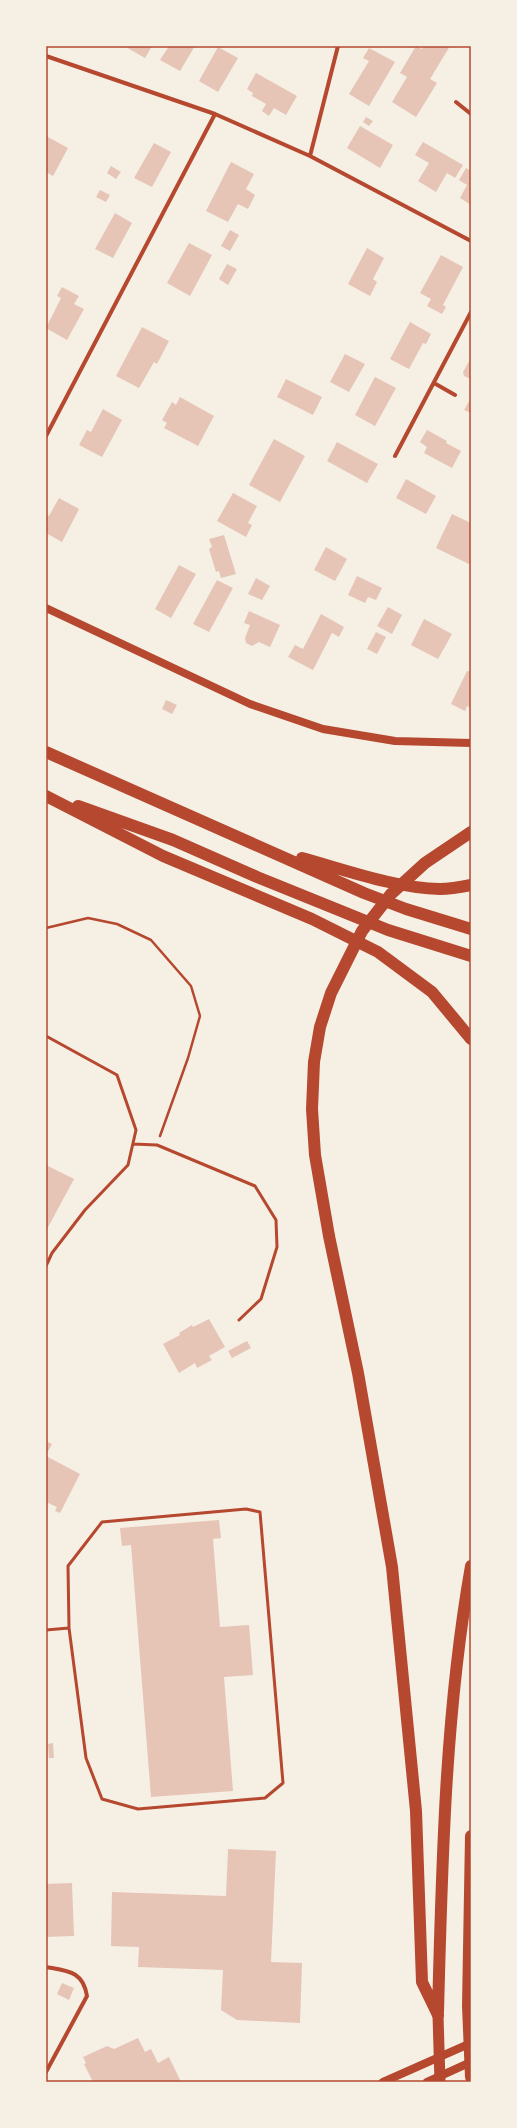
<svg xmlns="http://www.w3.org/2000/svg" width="517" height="2128" font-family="'Golos Text',sans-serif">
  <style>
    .building { fill: #e6c5b7 }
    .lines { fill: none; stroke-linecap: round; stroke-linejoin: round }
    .path { stroke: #b5482f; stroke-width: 2.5 }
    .service { stroke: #b5482f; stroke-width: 3 }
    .minor { stroke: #b5482f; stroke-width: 4 }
    .secondary { stroke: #b5482f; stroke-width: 8 }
    .trunk { stroke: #b5482f; stroke-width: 11 }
    .motorway { stroke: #b5482f; stroke-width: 12 }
    .neatline { fill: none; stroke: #b5482f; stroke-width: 1.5 }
  </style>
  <rect width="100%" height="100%" fill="#f6efe4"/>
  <path class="building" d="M 124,46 L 152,46 L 145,58 Z
    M 169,46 L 195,46 L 180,71 L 160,60 Z
    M 416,46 L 422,49 L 424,46 L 450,46 L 430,79 L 437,83 L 416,117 L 392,102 L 407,77 L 400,73 Z
    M 218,47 L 238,58 L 218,92 L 199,81 Z
    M 369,48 L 395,62 L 369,106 L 349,94 L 369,61 L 363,58 Z
    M 256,73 L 297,96 L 286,115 L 274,108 L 269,116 L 262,111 L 266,104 L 252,96 L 253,93 L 247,89 Z
    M 366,117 L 373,121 L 369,126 L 363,122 Z
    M 360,126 L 393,145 L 380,168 L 347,148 Z
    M 46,136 L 68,148 L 53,176 L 46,172 Z
    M 423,142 L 463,165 L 455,178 L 447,173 L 436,192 L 418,181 L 429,163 L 415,155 Z
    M 154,143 L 171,152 L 152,187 L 134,178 Z
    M 231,162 L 254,174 L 246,189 L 255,195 L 248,209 L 238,204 L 228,222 L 206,211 Z
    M 111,166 L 121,172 L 116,179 L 107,173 Z
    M 466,168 L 471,171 L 471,205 L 460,198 L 467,185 L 459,180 Z
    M 100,190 L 110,195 L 106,202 L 96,197 Z
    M 115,213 L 132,223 L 113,258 L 95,249 Z
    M 230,230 L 239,235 L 230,251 L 221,246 Z
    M 189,243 L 212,255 L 190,296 L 167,283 Z
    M 367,248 L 384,258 L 373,279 L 377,282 L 370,296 L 348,284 Z
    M 441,255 L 463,267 L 443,305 L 446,307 L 442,314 L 427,306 L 431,299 L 420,293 Z
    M 227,264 L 237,269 L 228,285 L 219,279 Z
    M 62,287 L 79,296 L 74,304 L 84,309 L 67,340 L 46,328 L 61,298 L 57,296 Z
    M 410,322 L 431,334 L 426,344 L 423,343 L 409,369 L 390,359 Z
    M 142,327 L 169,341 L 157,364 L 154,362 L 139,388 L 116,376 Z
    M 345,354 L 365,364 L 349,392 L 330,382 Z
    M 471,358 L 471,379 L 464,376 L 463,372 Z
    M 375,377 L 396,388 L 375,426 L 355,415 Z
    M 286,379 L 322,397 L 313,415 L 277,397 Z
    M 180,397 L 214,416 L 198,446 L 164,428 L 167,423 L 162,420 L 172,402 L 176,405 Z
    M 471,398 L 471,413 L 464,410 Z
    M 103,409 L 122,420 L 102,457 L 79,445 L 87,430 L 91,432 Z
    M 427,430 L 447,441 L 446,443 L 461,451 L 452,468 L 424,453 L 427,447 L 420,442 Z
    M 274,439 L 305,456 L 280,502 L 249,485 Z
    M 337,442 L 378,464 L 367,483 L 327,461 Z
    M 406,479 L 436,496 L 426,514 L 396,498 Z
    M 233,493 L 257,506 L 248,523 L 252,525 L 246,537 L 217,521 Z
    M 59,498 L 79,509 L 62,542 L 46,533 L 46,514 L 49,516 Z
    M 452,514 L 471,523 L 471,565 L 436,548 Z
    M 224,535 L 236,574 L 221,578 L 219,571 L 216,572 L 209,549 L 212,547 L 209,539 Z
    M 326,547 L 347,559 L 335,581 L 314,570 Z
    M 179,565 L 196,574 L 171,618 L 155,609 Z
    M 357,576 L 382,588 L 376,600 L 368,597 L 365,603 L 348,595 Z
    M 256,578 L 270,586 L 262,600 L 248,594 Z
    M 217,580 L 233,588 L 209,632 L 193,624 Z
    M 388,607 L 402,615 L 392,634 L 377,626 Z
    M 249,611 L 280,625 L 270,647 L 259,642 L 252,646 L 246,643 L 245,638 L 250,625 L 244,623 Z
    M 321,614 L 344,627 L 339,637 L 332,633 L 313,670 L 288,657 L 295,645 L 303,649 Z
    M 424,619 L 452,634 L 438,659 L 411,645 Z
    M 376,632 L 386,637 L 377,654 L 367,649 Z
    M 467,671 L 471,672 L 471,708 L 467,706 L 465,711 L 451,704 Z
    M 166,700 L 177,705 L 172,714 L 162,709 Z
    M 46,1165 L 74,1179 L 46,1231 Z
    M 209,1319 L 225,1347 L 209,1356 L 212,1360 L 197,1368 L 195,1363 L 179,1373 L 163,1344 L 180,1335 L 179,1333 L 192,1325 L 193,1327 Z
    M 247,1341 L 251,1348 L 232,1358 L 228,1351 Z
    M 46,1441 L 52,1444 L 46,1455 Z
    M 46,1456 L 80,1474 L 60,1513 L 55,1511 L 57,1507 L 46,1502 Z
    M 219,1520 L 221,1538 L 213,1539 L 220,1627 L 249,1625 L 253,1675 L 224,1677 L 233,1791 L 151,1797 L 131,1545 L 122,1546 L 120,1528 Z
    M 53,1743 L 54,1758 L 49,1758 L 48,1744 Z
    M 228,1849 L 276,1851 L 271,1962 L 302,1963 L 300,2023 L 237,2020 L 221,2010 L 223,1970 L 138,1967 L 139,1947 L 111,1946 L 112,1892 L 226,1896 Z
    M 72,1883 L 74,1936 L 46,1937 L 46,1884 Z
    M 62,1983 L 74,1988 L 69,2000 L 57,1994 Z
    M 138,2038 L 145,2052 L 151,2049 L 158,2063 L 169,2057 L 181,2082 L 93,2082 L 84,2064 L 86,2063 L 83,2057 L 107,2046 L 114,2049 Z"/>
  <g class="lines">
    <path class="path" d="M 46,928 L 88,918 L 117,924 L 151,940 L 191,986 L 200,1016 L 188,1058 L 160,1136"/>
    <path class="service" d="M 46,1036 L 117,1075 L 136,1130 L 128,1165 L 85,1210 L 52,1253 L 46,1266
      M 133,1144 L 157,1145 L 255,1186 L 276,1220 L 277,1247 L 261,1299 L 239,1320
      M 246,1509 L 260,1512 L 283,1783 L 265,1798 L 138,1809 L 102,1799 L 86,1758 L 69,1628 L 68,1566 L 102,1522 Z
      M 46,1630 L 69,1628"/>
    <path class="minor" d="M 46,56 L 215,114 L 310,156 L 471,241
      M 456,102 L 471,114
      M 310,156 L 338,46
      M 434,383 L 455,395
      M 46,436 L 215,114
      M 395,456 L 471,312
      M 46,1967 C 68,1971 83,1971 87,1996 L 46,2072"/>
    <path class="secondary" d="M 46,608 L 250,704 L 323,729 L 395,741 L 471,743
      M 383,2082 L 471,2043
      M 427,2082 L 471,2062"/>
    <path class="trunk" d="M 438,2015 L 440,2082"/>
    <path class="motorway" d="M 46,752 L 364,893 L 406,909 L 471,929
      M 46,796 L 163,856 L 312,919 L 378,952 L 432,992 L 471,1039
      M 78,806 L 173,840 L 257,877 L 388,930 L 471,956
      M 302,858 C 346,870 395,888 440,889 C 450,889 461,887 471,885
      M 471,1836 L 468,2006 L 471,2077
      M 438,2012 C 442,1863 445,1713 471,1566
      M 438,2015 L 422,1982 L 416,1811 L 392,1567 L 358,1373 L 329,1236 L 315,1155 L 312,1109 L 314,1062 L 320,1027 L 331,993 L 362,931 L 391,894 L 425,863 L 471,832"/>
  </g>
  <rect width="517" height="2128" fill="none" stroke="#f6efe4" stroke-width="94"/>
  <rect x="47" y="47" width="423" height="2034" class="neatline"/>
</svg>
